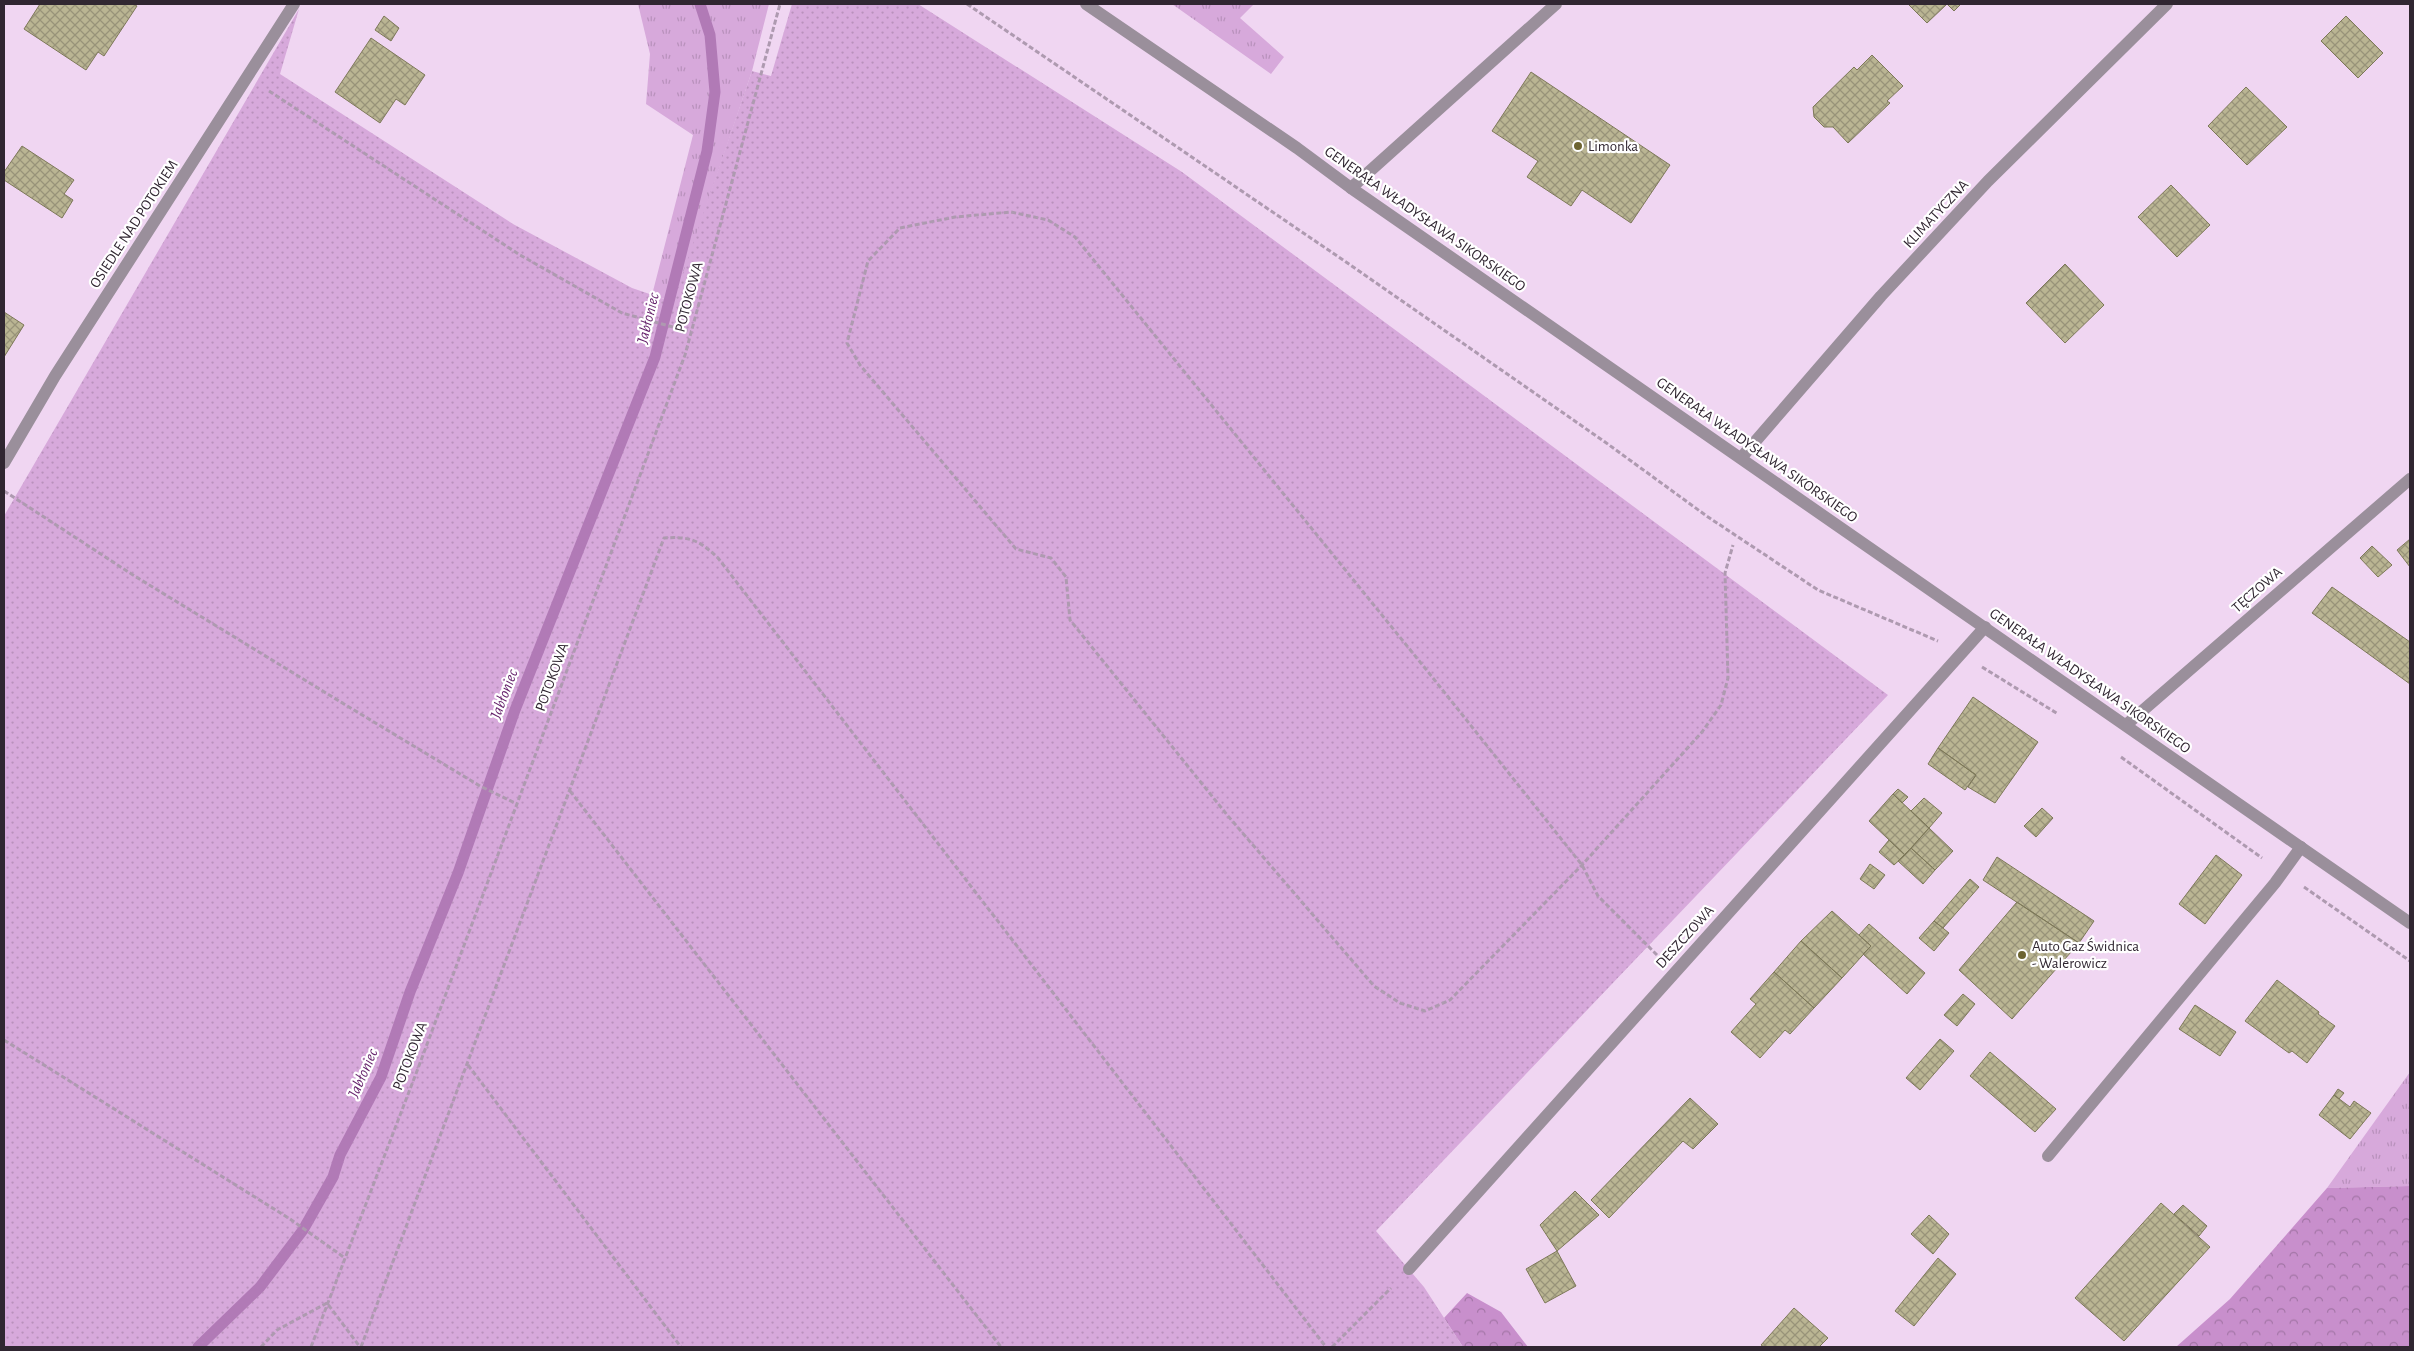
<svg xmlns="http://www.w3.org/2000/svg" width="2414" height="1351" font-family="'Alegreya Sans',sans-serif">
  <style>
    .grass { fill: url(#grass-tufts) }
    .forest { fill: url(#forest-crowns) }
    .garden { fill: url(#garden-dots) }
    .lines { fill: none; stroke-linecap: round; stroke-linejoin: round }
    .stream { stroke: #b17ab6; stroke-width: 11 }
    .building { fill: url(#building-cross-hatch); stroke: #7d7859 }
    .path { stroke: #ae9ab0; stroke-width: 3; stroke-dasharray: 5 2.5; stroke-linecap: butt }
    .service { stroke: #9a8f9b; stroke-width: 12 }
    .minor { stroke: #9a8f9b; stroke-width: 12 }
    .tertiary { stroke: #9a8f9b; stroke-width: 12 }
    .poi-dot { fill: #6d6431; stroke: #fff; stroke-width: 2 }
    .labels { text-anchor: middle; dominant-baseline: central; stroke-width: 4.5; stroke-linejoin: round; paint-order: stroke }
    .poi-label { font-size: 15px; fill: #302631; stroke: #fff; text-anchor: start }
    .street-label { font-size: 15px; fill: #302631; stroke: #fff }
    .water-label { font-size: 16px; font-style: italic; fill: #631f69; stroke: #fff }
  </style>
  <defs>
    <pattern id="grass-tufts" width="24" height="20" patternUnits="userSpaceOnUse" patternTransform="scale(1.25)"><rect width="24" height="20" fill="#d7a9db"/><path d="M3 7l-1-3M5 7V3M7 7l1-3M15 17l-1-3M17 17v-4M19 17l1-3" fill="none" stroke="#b991bc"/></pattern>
    <pattern id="forest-crowns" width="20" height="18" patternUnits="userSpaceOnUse" patternTransform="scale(1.25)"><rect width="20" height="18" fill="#c88fcc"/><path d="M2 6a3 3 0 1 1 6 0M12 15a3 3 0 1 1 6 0" fill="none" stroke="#a375a6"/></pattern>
    <pattern id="garden-dots" width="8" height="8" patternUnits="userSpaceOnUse" patternTransform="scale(1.25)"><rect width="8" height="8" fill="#d7a9db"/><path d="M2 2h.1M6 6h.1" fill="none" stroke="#b991bc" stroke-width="1.8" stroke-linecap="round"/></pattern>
    <pattern id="building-cross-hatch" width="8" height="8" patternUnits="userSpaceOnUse" patternTransform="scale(1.25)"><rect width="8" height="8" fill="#bab593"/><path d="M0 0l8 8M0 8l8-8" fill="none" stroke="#989379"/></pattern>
  </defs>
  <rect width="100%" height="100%" fill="#f0d6f2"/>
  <path class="grass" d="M 638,4 L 769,4 L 752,71 L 674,302 L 652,295 L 693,135 L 646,104 L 650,54 Z
    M 1172,4 L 1254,4 L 1240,18 L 1284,57 L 1271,74 Z
    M 2410,1072 L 2410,1186 L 2327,1188 Z"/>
  <path class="forest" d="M 2410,1186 L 2410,1347 L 2176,1347 L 2230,1299 L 2327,1188 Z
    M 1467,1293 L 1501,1312 L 1528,1347 L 1463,1347 L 1444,1318 Z"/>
  <path class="garden" d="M 792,4 L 918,4 L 1182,172 L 1888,695 L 1376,1231 L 1424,1287 L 1463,1347 L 4,1347 L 4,516 L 299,9 L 280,74 L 513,224 L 632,288 L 673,302 L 752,71 L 771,76 Z"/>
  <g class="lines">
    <path class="stream" d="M 198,1347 L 260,1287 L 303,1230 L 333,1177 L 340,1155 L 381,1077 L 410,992 L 458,873 L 515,710 L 655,357 L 707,151 L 715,92 L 710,35 L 700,4"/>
  </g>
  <path class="building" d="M 40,4 L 133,4 L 137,6 L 104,56 L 98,52 L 86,70 L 24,29 Z
    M 1908,4 L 1961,4 L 1954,11 L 1947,4 L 1927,23 Z
    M 384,16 L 399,28 L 391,41 L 375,30 Z
    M 2346,16 L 2383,53 L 2358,78 L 2321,41 Z
    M 371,38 L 425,75 L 405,105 L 396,99 L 380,123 L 335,92 Z
    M 1872,55 L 1903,86 L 1887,101 L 1890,103 L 1848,143 L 1833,127 L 1824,127 L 1814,117 L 1813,107 L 1854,67 L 1857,70 Z
    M 1531,72 L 1670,165 L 1631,223 L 1582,190 L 1571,206 L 1527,177 L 1538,161 L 1492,131 Z
    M 2246,87 L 2287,127 L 2247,165 L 2208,126 Z
    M 22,146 L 74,180 L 64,194 L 73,200 L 62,218 L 4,180 L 4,172 Z
    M 2171,185 L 2210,225 L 2177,257 L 2138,217 Z
    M 2065,264 L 2104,305 L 2065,343 L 2026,303 Z
    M 4,312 L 24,325 L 4,357 Z
    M 2410,539 L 2410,567 L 2397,550 Z
    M 2372,546 L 2392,565 L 2378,577 L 2360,558 Z
    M 2332,587 L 2410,642 L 2410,684 L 2312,613 Z
    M 1973,697 L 2038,742 L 1995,803 L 1968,787 L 1976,775 L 1938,748 Z
    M 1938,748 L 1976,775 L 1965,790 L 1928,764 Z
    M 1898,789 L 1908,797 L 1902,803 L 1893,794 Z
    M 1893,794 L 1929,828 L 1905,855 L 1869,821 Z
    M 1924,798 L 1942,813 L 1929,828 L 1911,811 Z
    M 2042,808 L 2053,818 L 2036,837 L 2024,826 Z
    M 1929,828 L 1953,851 L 1935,870 L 1911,848 Z
    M 1889,840 L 1905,855 L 1894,865 L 1879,852 Z
    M 1911,848 L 1935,870 L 1923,884 L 1898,861 Z
    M 2216,855 L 2242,875 L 2205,924 L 2179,904 Z
    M 1997,857 L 2094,921 L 2079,943 L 1983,880 Z
    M 1870,864 L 1885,875 L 1874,889 L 1860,879 Z
    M 1970,879 L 1979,887 L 1943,928 L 1934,921 Z
    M 2017,902 L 2079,943 L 2012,1019 L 1959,970 Z
    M 1832,911 L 1871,946 L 1842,978 L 1801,941 Z
    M 1934,921 L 1949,933 L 1934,951 L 1919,938 Z
    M 1869,924 L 1925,973 L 1907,994 L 1863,954 L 1871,946 L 1859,935 Z
    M 1801,941 L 1842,978 L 1814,1008 L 1774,972 Z
    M 1774,972 L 1814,1008 L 1790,1034 L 1785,1030 L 1760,1058 L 1731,1032 L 1756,1004 L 1750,999 Z
    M 2277,980 L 2319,1012 L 2318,1014 L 2335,1026 L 2307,1063 L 2292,1051 L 2289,1053 L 2245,1021 Z
    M 1963,994 L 1975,1004 L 1957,1026 L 1944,1015 Z
    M 2195,1005 L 2236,1032 L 2220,1056 L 2179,1029 Z
    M 1940,1039 L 1954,1051 L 1920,1090 L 1906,1078 Z
    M 1990,1052 L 2056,1109 L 2035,1132 L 1970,1076 Z
    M 2338,1089 L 2344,1093 L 2339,1099 L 2334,1095 Z
    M 2334,1095 L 2350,1107 L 2354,1101 L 2371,1113 L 2350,1139 L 2319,1115 Z
    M 1690,1098 L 1718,1124 L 1693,1149 L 1683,1141 L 1609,1218 L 1591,1200 Z
    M 1575,1191 L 1599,1215 L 1557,1251 L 1540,1225 Z
    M 2161,1203 L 2210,1247 L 2124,1341 L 2075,1298 Z
    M 2183,1205 L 2207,1226 L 2199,1236 L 2174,1214 Z
    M 1929,1215 L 1949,1234 L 1933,1254 L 1911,1234 Z
    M 1557,1251 L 1576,1286 L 1545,1303 L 1526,1269 Z
    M 1938,1258 L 1956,1274 L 1914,1326 L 1895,1311 Z
    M 1794,1308 L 1828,1338 L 1819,1347 L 1764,1347 L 1761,1345 Z"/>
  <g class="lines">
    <path class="path" d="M 967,4 L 1346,262 L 1605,442 L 1708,517 L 1818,590 L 1938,641
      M 269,91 L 520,255 L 622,313 L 691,332
      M 4,491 L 133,575 L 344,704 L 480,786 L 517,804
      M 1982,667 L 2058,714
      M 2121,757 L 2262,858
      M 570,791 L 1001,1347
      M 2304,887 L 2410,961
      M 1657,955 L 1598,896 L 1582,865 L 1429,673 L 1075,237 L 1048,220 L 1011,212 L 955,217 L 900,228 L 868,261 L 847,343 L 860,365 L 1016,549 L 1051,558 L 1066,577 L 1070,620 L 1228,816 L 1374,986 L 1400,1003 L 1425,1011 L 1450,1000 L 1582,865 L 1702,732 L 1721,705 L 1728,678 L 1725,573 L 1733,545
      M 4,1040 L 290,1219 L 345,1258
      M 468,1065 L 681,1347
      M 261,1347 L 277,1330 L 327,1303 L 360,1347
      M 311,1347 L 417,1071 L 685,355 L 780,4
      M 361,1347 L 664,538 C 691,536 700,541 718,558 L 1326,1347
      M 1332,1347 L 1391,1288"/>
    <path class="service" d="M 1351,188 L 1556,4
      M 2048,1156 L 2275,883 L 2301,847"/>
    <path class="minor" d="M 1741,458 L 1881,296 L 1988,181 L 2167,4
      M 4,463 L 55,376 L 294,4
      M 2126,725 L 2410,479
      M 1409,1269 L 1985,627"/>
    <path class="tertiary" d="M 1086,4 L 1297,148 L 1351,188 L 2410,923"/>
  </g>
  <g class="poi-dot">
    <circle cx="1578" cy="146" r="5"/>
    <circle cx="2022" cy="955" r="5"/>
  </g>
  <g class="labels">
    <g class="poi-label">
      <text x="1588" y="146">Limonka</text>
      <text x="2032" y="946">Auto Gaz Świdnica<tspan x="2032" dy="17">- Walerowicz</tspan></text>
    </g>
    <g class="street-label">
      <text transform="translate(1936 214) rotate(-47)">KLIMATYCZNA</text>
      <text transform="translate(1425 219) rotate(35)">GENERAŁA WŁADYSŁAWA SIKORSKIEGO</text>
      <text transform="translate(134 224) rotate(-57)">OSIEDLE NAD POTOKIEM</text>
      <text transform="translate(689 297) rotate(-75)">POTOKOWA</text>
      <text transform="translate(1757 450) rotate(35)">GENERAŁA WŁADYSŁAWA SIKORSKIEGO</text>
      <text transform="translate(2257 590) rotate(-41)">TĘCZOWA</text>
      <text transform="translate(552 677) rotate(-70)">POTOKOWA</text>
      <text transform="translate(2090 681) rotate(35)">GENERAŁA WŁADYSŁAWA SIKORSKIEGO</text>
      <text transform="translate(1685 937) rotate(-48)">DESZCZOWA</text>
      <text transform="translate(410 1056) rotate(-69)">POTOKOWA</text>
    </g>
    <g class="water-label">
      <text transform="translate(648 318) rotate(-76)">Jabłoniec</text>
      <text transform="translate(504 694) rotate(-69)">Jabłoniec</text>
      <text transform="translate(363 1073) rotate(-66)">Jabłoniec</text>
    </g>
  </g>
  <rect width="2414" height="1351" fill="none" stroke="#302631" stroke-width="10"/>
</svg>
